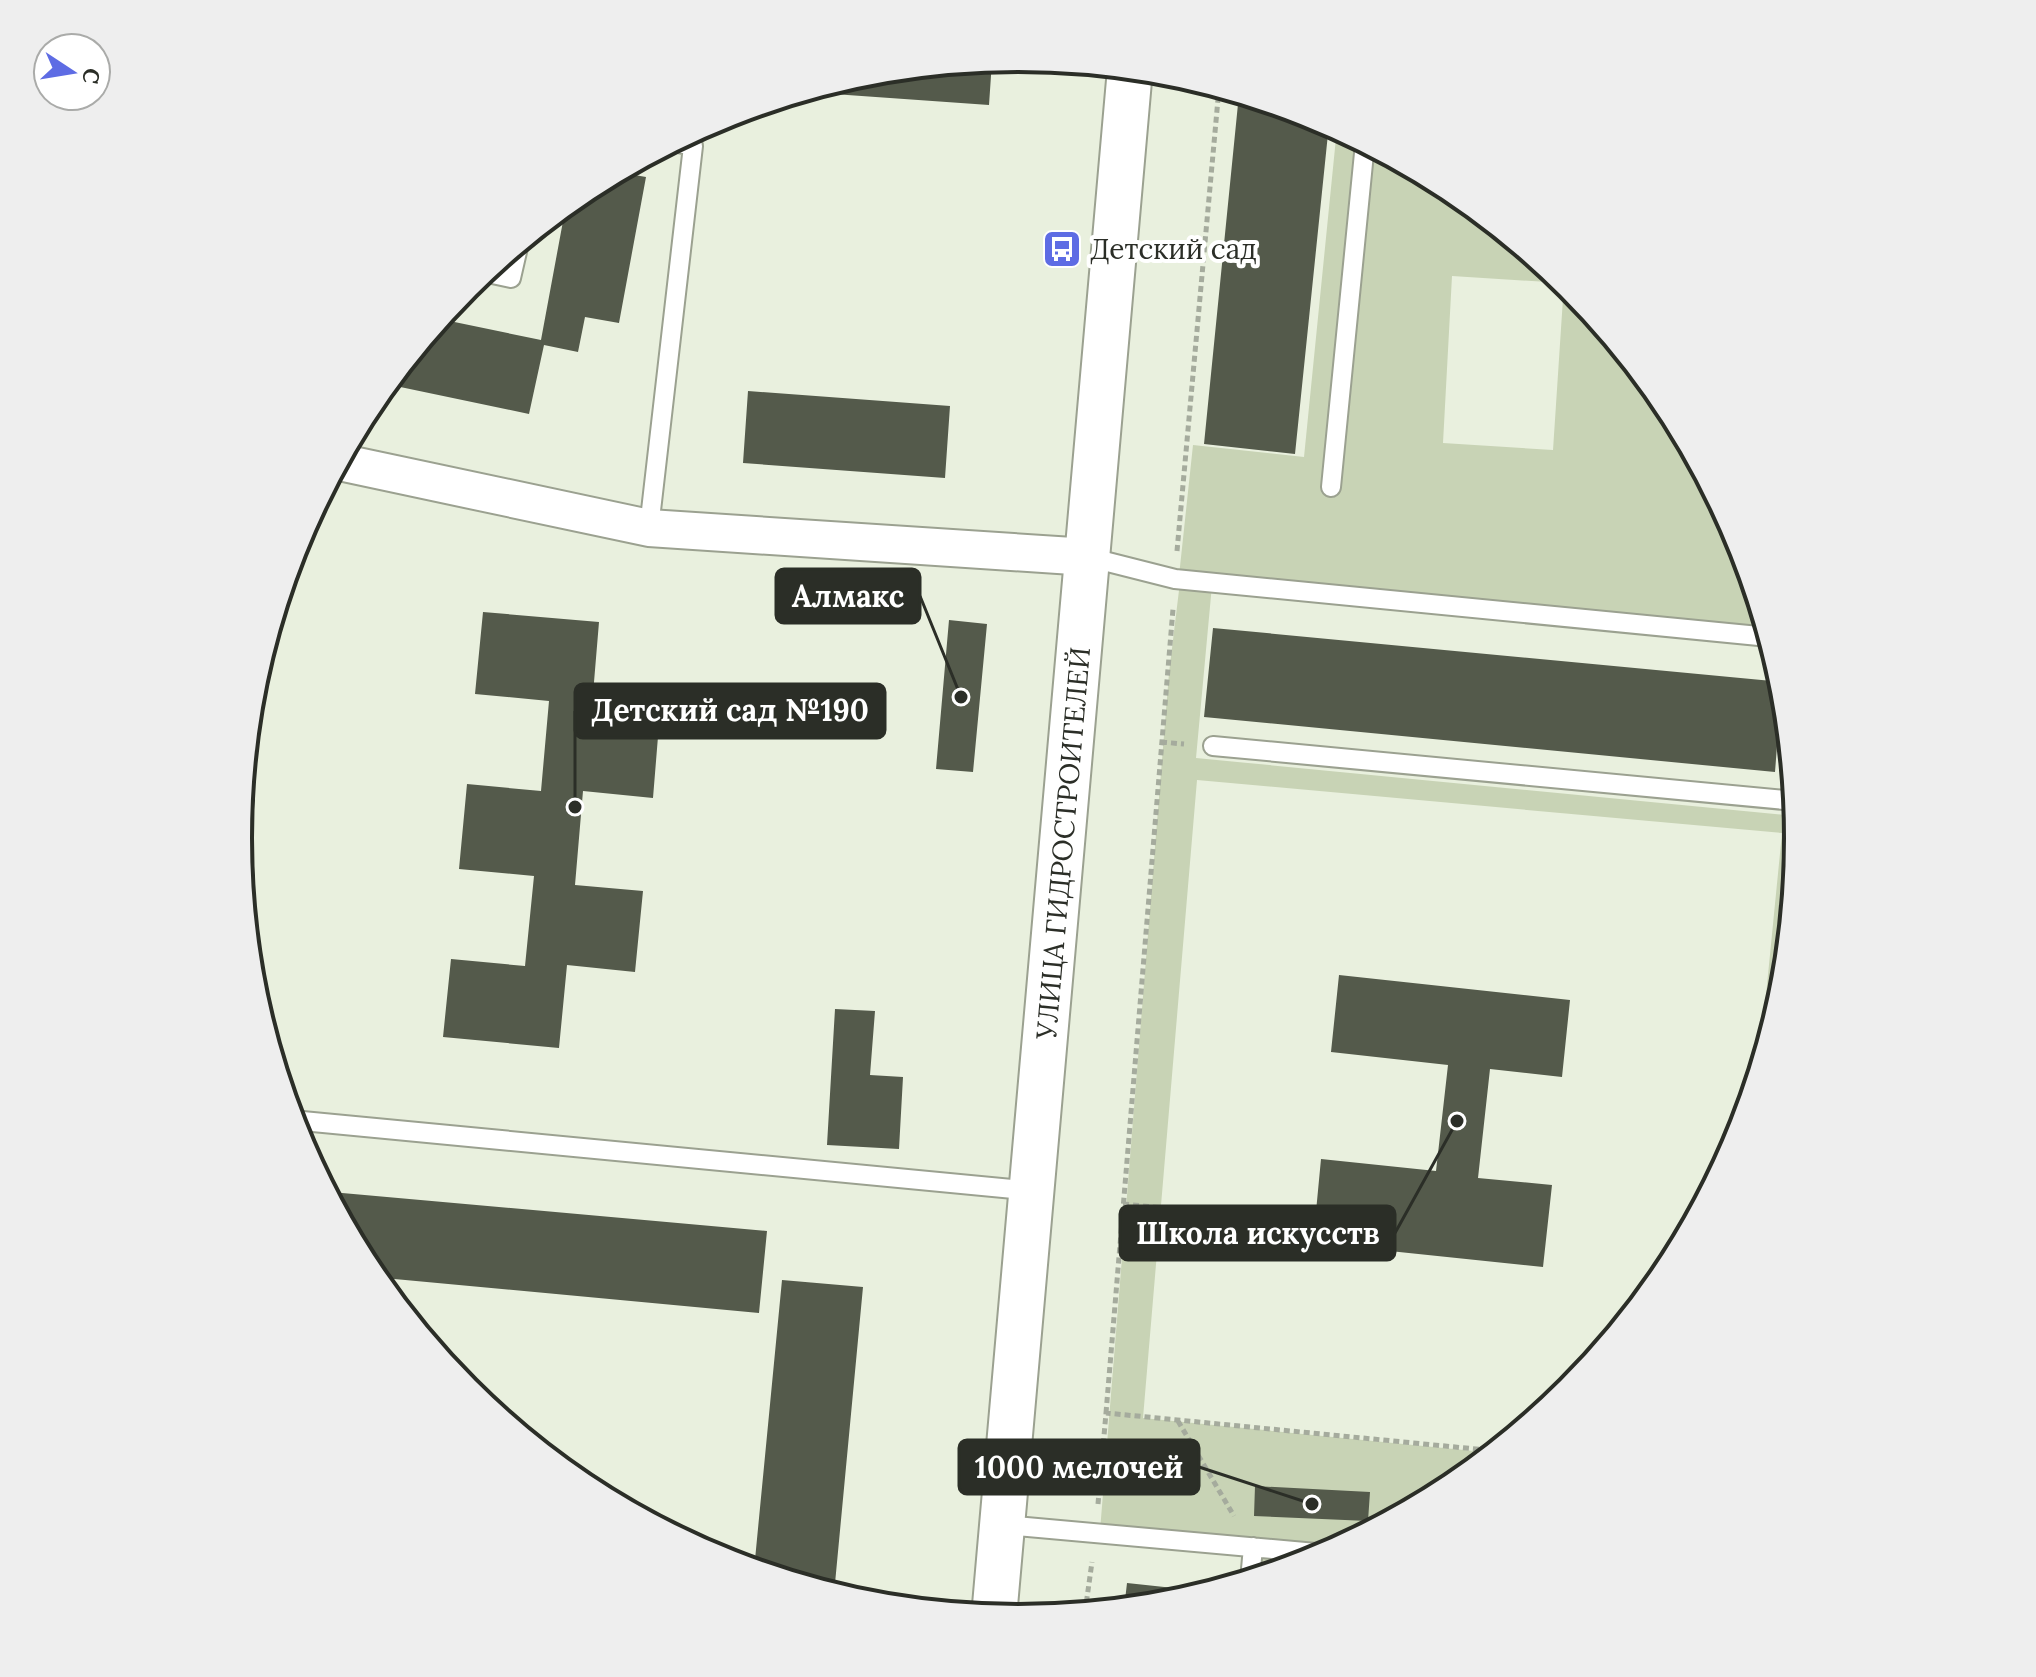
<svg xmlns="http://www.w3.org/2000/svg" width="2036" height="1677" font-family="Lora,serif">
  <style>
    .green { fill: #c8d3b5; fill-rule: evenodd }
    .building { fill: #545a4b }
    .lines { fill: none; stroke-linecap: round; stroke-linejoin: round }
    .lane-casing { stroke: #9ba190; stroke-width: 22 }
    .street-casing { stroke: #9ba190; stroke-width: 40 }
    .secondary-casing { stroke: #9ba190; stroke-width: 48 }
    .path { stroke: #a5ab9d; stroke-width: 5; stroke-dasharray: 6 4; stroke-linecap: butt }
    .lane { stroke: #fff; stroke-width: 18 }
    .street { stroke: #fff; stroke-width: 36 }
    .secondary { stroke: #fff; stroke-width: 44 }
    .labels { text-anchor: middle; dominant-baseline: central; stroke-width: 8; stroke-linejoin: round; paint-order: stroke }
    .poi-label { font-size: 28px; fill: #2b2e27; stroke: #fff; text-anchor: start }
    .street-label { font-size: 28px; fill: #2b2e27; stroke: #fff }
    .rim { fill: none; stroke: #2b2e27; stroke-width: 4 }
    .leader { fill: none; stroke: #2b2e27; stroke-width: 3 }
    .callout-dot { fill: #2b2e27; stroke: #fff; stroke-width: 3 }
    .callout { fill: #2b2e27; stroke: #2b2e27; stroke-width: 3 }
    .callout-label { font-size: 30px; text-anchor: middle; font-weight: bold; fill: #fff }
  </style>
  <rect width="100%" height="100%" fill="#e9f0de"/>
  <path class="green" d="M 1337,128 L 1452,190 L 1570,287 L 1667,405 L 1739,540 L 1767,633 L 1179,576 L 1193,445 L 1304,457 ZM 1452,276 L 1564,283 L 1553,450 L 1443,443 Z
    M 1180,582 L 1212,585 L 1196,758 L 1796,816 L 1798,839 L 1791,882 L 1794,888 L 1783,991 L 1758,1076 L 1782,833 L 1197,780 L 1143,1418 L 1494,1453 L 1451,1488 L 1332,1551 L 1100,1531 L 1169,673 Z
    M 1260,1554 L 1314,1560 L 1258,1577 Z"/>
  <path class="building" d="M 992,61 L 989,105 L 805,92 L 866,73 Z
    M 1239,94 L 1317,118 L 1329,124 L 1295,454 L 1204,444 Z
    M 617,172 L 646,177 L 619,323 L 585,317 L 578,352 L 544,345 L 529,414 L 386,384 L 440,319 L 541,340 L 566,205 L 585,189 Z
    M 748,391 L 950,406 L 945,478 L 743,463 Z
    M 483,612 L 599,622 L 592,706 L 660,712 L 653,798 L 583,791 L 575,885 L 643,891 L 635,972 L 567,965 L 559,1048 L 443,1037 L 451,959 L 525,966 L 534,876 L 459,869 L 467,784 L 541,791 L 549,701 L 475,694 Z
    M 949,620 L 987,624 L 973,772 L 936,769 Z
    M 1213,628 L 1782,682 L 1775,772 L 1204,717 Z
    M 1339,975 L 1570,1000 L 1562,1077 L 1490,1069 L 1478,1178 L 1552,1185 L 1543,1267 L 1313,1243 L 1321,1159 L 1436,1171 L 1448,1065 L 1331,1052 Z
    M 835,1009 L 875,1011 L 870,1075 L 903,1077 L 899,1149 L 827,1145 Z
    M 331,1192 L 767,1231 L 759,1313 L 373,1277 L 330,1200 Z
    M 782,1280 L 863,1287 L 834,1594 L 754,1570 Z
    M 1255,1486 L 1370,1492 L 1368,1521 L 1254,1516 Z
    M 1127,1583 L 1211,1592 L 1170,1604 L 1124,1609 Z"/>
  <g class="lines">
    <defs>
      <path id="lane" d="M 483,272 L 511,278 L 519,243
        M 1331,487 L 1365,143
        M 649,528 L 693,146 L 673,142
        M 1088,557 L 1175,579 L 1769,637
        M 1213,746 L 1795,801
        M 292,1120 L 1033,1191
        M 1004,1525 L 1327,1554
        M 1250,1580 L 1253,1547"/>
      <path id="street" d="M 339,462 L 649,528 L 1088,557"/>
      <path id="secondary" d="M 994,1617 L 1130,69"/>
    </defs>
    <use href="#lane" class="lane-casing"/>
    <use href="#street" class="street-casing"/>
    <use href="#secondary" class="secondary-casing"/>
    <path class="path" d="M 1177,551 L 1219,88
      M 1161,742 L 1184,744
      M 1123,1204 L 1164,1208
      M 1106,1413 L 1173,609
      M 1178,1421 L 1234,1516
      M 1098,1504 L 1106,1413 L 1496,1451
      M 1085,1612 L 1092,1562"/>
    <use href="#lane" class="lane"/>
    <use href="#street" class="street"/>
    <use href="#secondary" class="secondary"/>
  </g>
  <defs>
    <symbol id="bus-square" viewBox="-11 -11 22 22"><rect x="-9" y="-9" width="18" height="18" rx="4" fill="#5e6ce4" stroke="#fff"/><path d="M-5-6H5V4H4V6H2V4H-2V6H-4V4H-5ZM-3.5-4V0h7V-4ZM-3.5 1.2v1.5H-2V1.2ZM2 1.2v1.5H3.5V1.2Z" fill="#fff"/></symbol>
  </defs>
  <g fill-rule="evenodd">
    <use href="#bus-square" x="1040" y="227" width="44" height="44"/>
  </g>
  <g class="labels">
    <g class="poi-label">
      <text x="1090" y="249">Детский сад</text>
    </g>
    <g class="street-label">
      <text transform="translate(1063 843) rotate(-85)">УЛИЦА ГИДРОСТРОИТЕЛЕЙ</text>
    </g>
  </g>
  <path d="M0 0H2036V1677H0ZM252 838a766 766 0 1 1 1532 0a766 766 0 1 1-1532 0Z" fill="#eee" fill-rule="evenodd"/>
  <path class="rim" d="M252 838a766 766 0 1 1 1532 0a766 766 0 1 1-1532 0Z"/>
  <path class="leader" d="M961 697L920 596M575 807L575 711M1457 1121L1395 1233M1312 1504L1199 1467"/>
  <g class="callout-dot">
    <circle cx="961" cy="697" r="8"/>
    <circle cx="575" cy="807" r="8"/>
    <circle cx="1457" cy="1121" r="8"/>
    <circle cx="1312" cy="1504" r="8"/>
  </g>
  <g class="callout">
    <rect x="776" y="569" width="144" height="54" rx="8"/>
    <rect x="575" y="684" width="310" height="54" rx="8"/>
    <rect x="1120" y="1206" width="275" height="54" rx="8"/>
    <rect x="959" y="1440" width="240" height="54" rx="8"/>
  </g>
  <g class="callout-label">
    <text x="848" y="607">Алмакс</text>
    <text x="730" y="721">Детский сад №190</text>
    <text x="1258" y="1244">Школа искусств</text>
    <text x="1079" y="1478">1000 мелочей</text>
  </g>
  <g transform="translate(72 72) rotate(102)"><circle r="38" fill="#ffffff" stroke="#aaaba9" stroke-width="2"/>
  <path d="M0-6L14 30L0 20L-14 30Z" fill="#5e6ce4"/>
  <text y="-12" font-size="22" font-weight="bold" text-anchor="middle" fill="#2b2e27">С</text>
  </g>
</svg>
